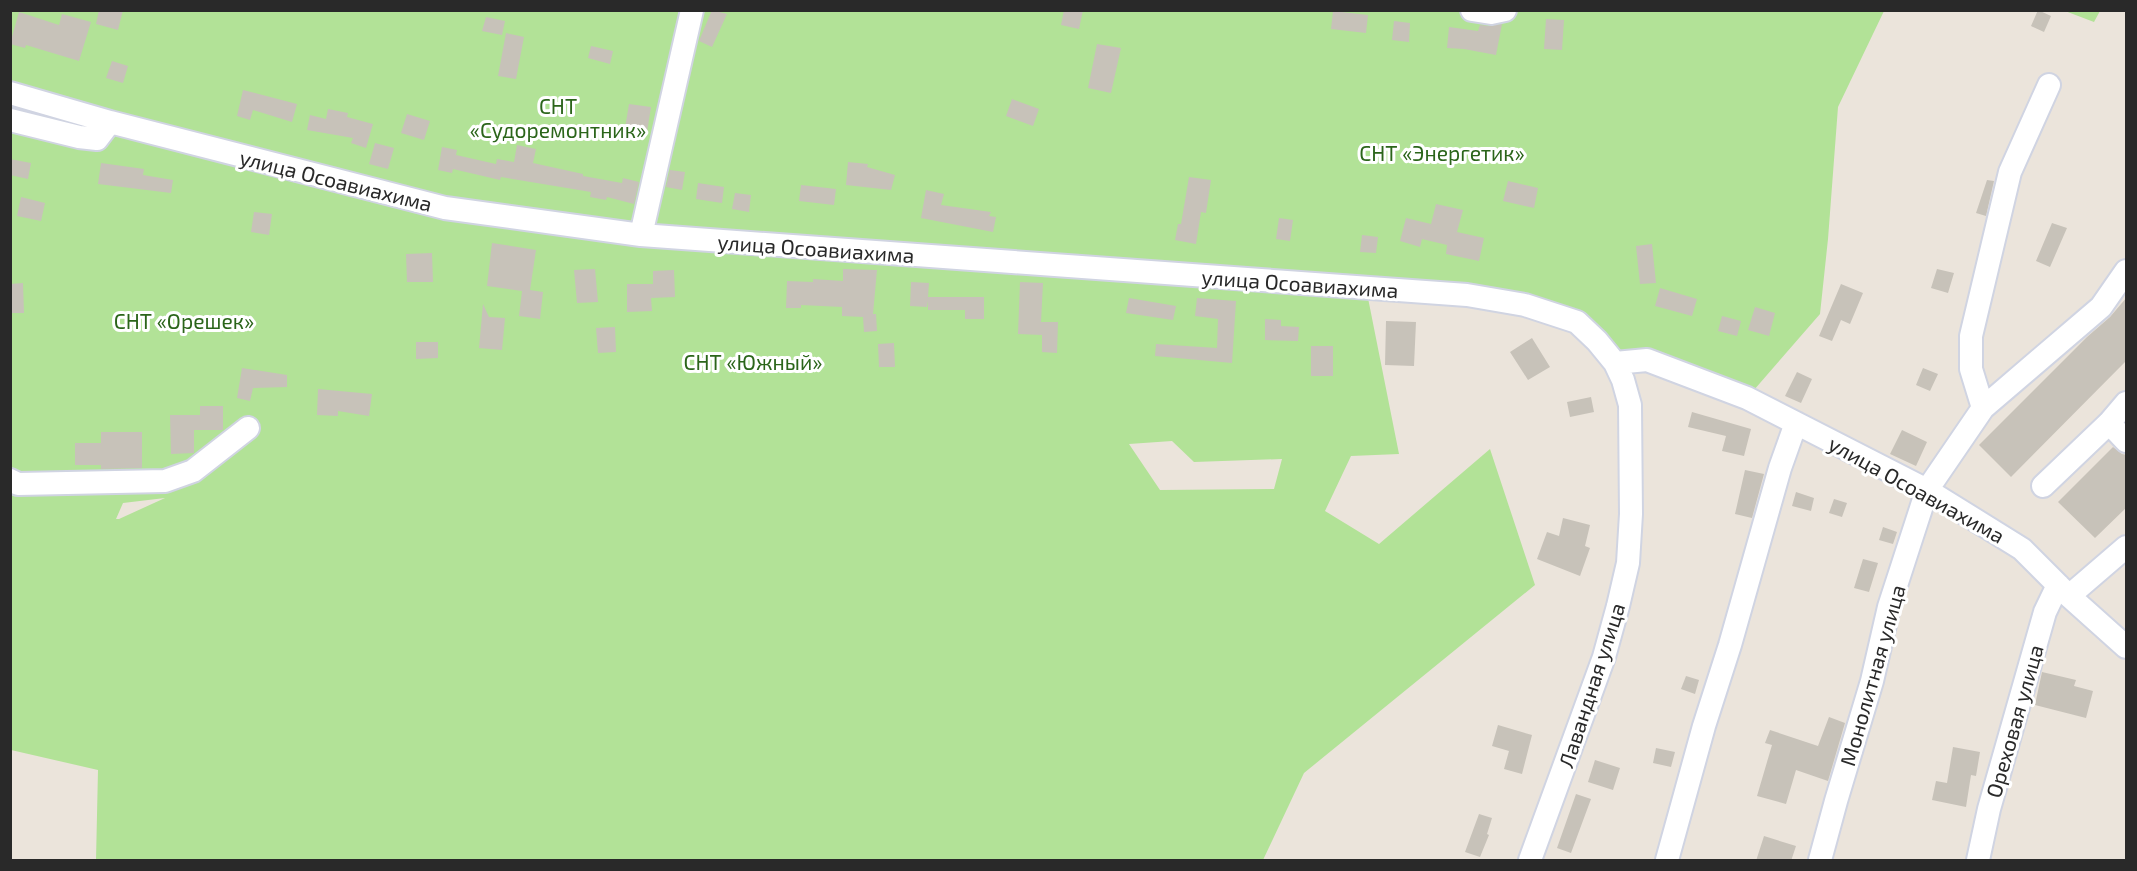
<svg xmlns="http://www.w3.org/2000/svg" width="2137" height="871" font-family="'Exo 2',sans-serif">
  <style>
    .green { fill: #b2e297; fill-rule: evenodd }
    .building { fill: #c7c2b9 }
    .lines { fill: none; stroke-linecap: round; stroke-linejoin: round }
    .minor-casing { stroke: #d0d4e2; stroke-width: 26 }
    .minor { stroke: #fff; stroke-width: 22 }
    .labels { text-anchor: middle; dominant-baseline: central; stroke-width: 6; stroke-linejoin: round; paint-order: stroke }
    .park-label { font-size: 21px; fill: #2b651a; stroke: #fff }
    .street-label { font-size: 21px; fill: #292929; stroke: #fff }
  </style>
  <rect width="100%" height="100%" fill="#ebe4db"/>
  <path class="green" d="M 11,11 L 1884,11 L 1838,107 L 1828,239 L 1820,314 L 1747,398 L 1615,363 L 1577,322 L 1366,288 L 1399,454 L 1351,456 L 1325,511 L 1379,544 L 1490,449 L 1535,585 L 1304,773 L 1263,860 L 96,860 L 98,770 L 11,750 ZM 1172,441 L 1194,462 L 1282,459 L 1274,489 L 1160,490 L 1129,444 ZM 165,498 L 119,519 L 116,519 L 123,503 Z
    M 2065,11 L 2100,11 L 2094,22 Z"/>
  <path class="building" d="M 99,10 L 123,10 L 118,30 L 96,24 Z
    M 712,10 L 727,14 L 712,47 L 699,41 Z
    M 1064,10 L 1083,10 L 1079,29 L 1061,25 Z
    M 2038,10 L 2051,16 L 2044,32 L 2031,26 Z
    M 1333,11 L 1368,15 L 1366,33 L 1331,29 Z
    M 19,12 L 59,25 L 62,14 L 91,22 L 79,61 L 26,45 L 25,48 L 10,44 Z
    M 486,17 L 505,21 L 502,35 L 482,31 Z
    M 1546,19 L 1564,20 L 1562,50 L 1544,49 Z
    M 1394,21 L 1410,23 L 1409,42 L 1392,40 Z
    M 1502,24 L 1496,55 L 1464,49 L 1447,48 L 1449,27 L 1478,31 L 1480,25 L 1489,26 Z
    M 506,33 L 524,37 L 516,79 L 498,76 Z
    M 1097,44 L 1121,48 L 1111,93 L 1088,88 Z
    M 591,46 L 613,51 L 610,64 L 588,58 Z
    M 112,61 L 128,66 L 123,83 L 106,78 Z
    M 243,90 L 297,104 L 292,122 L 253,110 L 250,120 L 237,116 Z
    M 1012,99 L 1039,109 L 1033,126 L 1006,116 Z
    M 629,104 L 651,107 L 647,132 L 625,128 Z
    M 328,109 L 348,113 L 347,117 L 373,124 L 366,148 L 351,143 L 353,138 L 307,130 L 310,115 L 326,119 Z
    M 407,114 L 430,121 L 424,140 L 401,133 Z
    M 375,143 L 394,148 L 388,169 L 369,164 Z
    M 517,145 L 536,149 L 533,163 L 583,174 L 583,176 L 622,183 L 623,178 L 639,182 L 634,204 L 607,197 L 606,200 L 590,197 L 591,192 L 501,177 L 500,180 L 453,169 L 452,173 L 438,170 L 442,147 L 457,150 L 456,155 L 496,164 L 497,159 L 514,162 Z
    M 10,159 L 31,163 L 28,179 L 10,175 Z
    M 848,162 L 868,164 L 867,167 L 895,175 L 891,190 L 846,185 Z
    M 101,163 L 144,169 L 143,175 L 173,180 L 171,193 L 98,184 Z
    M 670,170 L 685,172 L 682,190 L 666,187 Z
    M 1189,177 L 1211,180 L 1206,213 L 1201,212 L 1196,244 L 1175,240 L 1178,224 L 1181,224 Z
    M 1987,180 L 1994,181 L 1986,216 L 1976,213 Z
    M 1508,181 L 1538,188 L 1534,208 L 1503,201 Z
    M 698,183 L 724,187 L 722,203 L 696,199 Z
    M 801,185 L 836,189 L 834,205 L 799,201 Z
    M 926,190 L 944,194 L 941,205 L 991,212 L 989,216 L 996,217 L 993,232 L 921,218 Z
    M 735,193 L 751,195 L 749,212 L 732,209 Z
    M 21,197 L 45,203 L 41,221 L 17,216 Z
    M 1436,204 L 1463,210 L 1457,232 L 1484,238 L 1479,261 L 1446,254 L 1447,245 L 1422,239 L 1420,247 L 1400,241 L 1406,218 L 1431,224 Z
    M 254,212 L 272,214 L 269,235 L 251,232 Z
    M 1279,218 L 1293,220 L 1290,241 L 1276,239 Z
    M 2052,223 L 2067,228 L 2050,267 L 2036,261 Z
    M 1362,235 L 1378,237 L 1376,253 L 1360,252 Z
    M 492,243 L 536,250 L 530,290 L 543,292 L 540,319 L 519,316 L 522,291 L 487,286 Z
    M 1652,244 L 1656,283 L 1640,284 L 1636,246 Z
    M 432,253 L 433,282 L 407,282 L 406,254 Z
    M 595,269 L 598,302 L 577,303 L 574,270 Z
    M 843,269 L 877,270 L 873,314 L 876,314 L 877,331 L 864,332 L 863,317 L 842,316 L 842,307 L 801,305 L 801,308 L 786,308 L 787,281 L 813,282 L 813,279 L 843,281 Z
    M 1937,269 L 1954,273 L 1948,293 L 1931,288 Z
    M 674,270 L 675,297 L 651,298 L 652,311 L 627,312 L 627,284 L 653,284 L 653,271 Z
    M 911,282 L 929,283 L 928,297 L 984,297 L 984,319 L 965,319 L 965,310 L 928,310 L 928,301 L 927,307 L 910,306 Z
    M 1020,282 L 1043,283 L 1041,322 L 1058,322 L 1057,353 L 1042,352 L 1042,335 L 1018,334 Z
    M 23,283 L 24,313 L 10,313 L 10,284 Z
    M 1841,284 L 1863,293 L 1850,324 L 1841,320 L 1832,341 L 1819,336 Z
    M 1660,288 L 1697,299 L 1692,316 L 1655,306 Z
    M 2127,297 L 2127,360 L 2011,477 L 1979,445 L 2087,337 L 2110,317 Z
    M 1129,298 L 1176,306 L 1173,320 L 1126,313 Z
    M 1197,298 L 1236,301 L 1232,363 L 1155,356 L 1156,344 L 1217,348 L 1218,319 L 1195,316 Z
    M 483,304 L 489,317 L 505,318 L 502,350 L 479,348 Z
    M 1755,307 L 1775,313 L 1769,336 L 1748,330 Z
    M 1722,316 L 1741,321 L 1737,336 L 1718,331 Z
    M 1265,319 L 1281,320 L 1281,326 L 1299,327 L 1298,341 L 1265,340 Z
    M 1386,321 L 1416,322 L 1414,366 L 1385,365 Z
    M 615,327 L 616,352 L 598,353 L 596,328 Z
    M 1532,338 L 1550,367 L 1528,380 L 1510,352 Z
    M 416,342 L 438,342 L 438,358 L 416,359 Z
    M 894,343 L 895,367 L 879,367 L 878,344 Z
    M 1311,346 L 1333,346 L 1333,376 L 1311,376 Z
    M 242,368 L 287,375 L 287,387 L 253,388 L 250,401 L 237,398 Z
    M 1923,368 L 1938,374 L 1930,391 L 1916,385 Z
    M 1797,372 L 1812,379 L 1801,403 L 1785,396 Z
    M 318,389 L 372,394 L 369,416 L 338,411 L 338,416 L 317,415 Z
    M 1591,397 L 1594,412 L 1570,417 L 1567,402 Z
    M 200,406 L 223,406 L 223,430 L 194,430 L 194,453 L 171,454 L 170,415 L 200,415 Z
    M 1692,412 L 1751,429 L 1744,456 L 1722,451 L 1726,436 L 1688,427 Z
    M 1902,430 L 1927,442 L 1916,466 L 1890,454 Z
    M 101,432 L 142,432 L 142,468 L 101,469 L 101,465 L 75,465 L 75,443 L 101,443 Z
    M 2113,447 L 2122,454 L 2127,455 L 2127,507 L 2095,538 L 2058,502 Z
    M 1745,470 L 1764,474 L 1752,518 L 1735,514 Z
    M 1796,492 L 1814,498 L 1811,511 L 1792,506 Z
    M 1834,499 L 1847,503 L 1842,517 L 1829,513 Z
    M 1563,518 L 1590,525 L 1585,546 L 1590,548 L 1580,576 L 1537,559 L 1547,532 L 1559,536 Z
    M 1883,527 L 1897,532 L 1893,544 L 1879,540 Z
    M 1863,559 L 1878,563 L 1869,592 L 1854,588 Z
    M 2042,672 L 2076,680 L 2074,686 L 2093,691 L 2086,718 L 2035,705 Z
    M 1686,676 L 1699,680 L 1695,694 L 1681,689 Z
    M 1829,717 L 1845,723 L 1828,781 L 1796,770 L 1786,804 L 1757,796 L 1772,745 L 1765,743 L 1770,730 L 1818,746 Z
    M 1498,725 L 1532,735 L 1522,774 L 1504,769 L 1509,751 L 1492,746 Z
    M 1953,747 L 1980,752 L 1976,776 L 1971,775 L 1966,807 L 1932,800 L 1936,781 L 1947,783 Z
    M 1656,748 L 1675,752 L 1671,767 L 1653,763 Z
    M 1595,760 L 1620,768 L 1613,790 L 1588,782 Z
    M 1576,794 L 1591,799 L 1571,853 L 1557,848 Z
    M 1479,814 L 1492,818 L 1487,834 L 1489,835 L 1480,857 L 1465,852 Z
    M 1764,836 L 1796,846 L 1791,861 L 1756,861 Z"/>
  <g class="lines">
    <defs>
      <path id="minor" d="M 1472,10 L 1491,13 L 1505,10
        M 10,93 L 110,122 L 445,208 L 641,235 L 1467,295 L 1525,305 L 1577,322 L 1597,341 L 1615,363 L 1623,380 L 1630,405 L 1631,514 L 1628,563 L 1618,606 L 1604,657 L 1530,860
        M 10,120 L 79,137 L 97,139 L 110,122
        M 641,235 L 692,10
        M 1615,363 L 1647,360 L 1747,398 L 1927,490 L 2022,549 L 2069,596 L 2126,647
        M 1983,408 L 1971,369 L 1971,336 L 2010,172 L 2049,85
        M 2109,423 L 2126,441
        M 10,480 L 18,484 L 165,481 L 193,471 L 248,428
        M 2043,486 L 2109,423 L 2126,403
        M 2069,596 L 2126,547
        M 1667,860 L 1704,726 L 1730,645 L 1780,468 L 1796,423
        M 1820,860 L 1836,801 L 1872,681 L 1889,607 L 1927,490 L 1983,408 L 2101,307 L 2126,271
        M 1978,860 L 1989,809 L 2045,612 L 2058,585"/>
    </defs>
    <use href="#minor" class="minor-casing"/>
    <use href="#minor" class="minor"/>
  </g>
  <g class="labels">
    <g class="park-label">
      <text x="558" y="105">СНТ<tspan x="558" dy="24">«Судоремонтник»</tspan></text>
      <text x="1442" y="152">СНТ «Энергетик»</text>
      <text x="184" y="320">СНТ «Орешек»</text>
      <text x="753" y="361">СНТ «Южный»</text>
    </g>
    <g class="street-label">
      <text transform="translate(336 180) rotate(14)">улица Осоавиахима</text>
      <text transform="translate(816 248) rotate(4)">улица Осоавиахима</text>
      <text transform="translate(1300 283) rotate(4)">улица Осоавиахима</text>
      <text transform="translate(1917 489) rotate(29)">улица Осоавиахима</text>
      <text transform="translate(1872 675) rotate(-74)">Монолитная улица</text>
      <text transform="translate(1591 685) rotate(-72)">Лавандная улица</text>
      <text transform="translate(2014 721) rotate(-74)">Ореховая улица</text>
    </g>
  </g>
  <rect width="2137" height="871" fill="none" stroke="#292929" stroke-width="24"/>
</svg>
